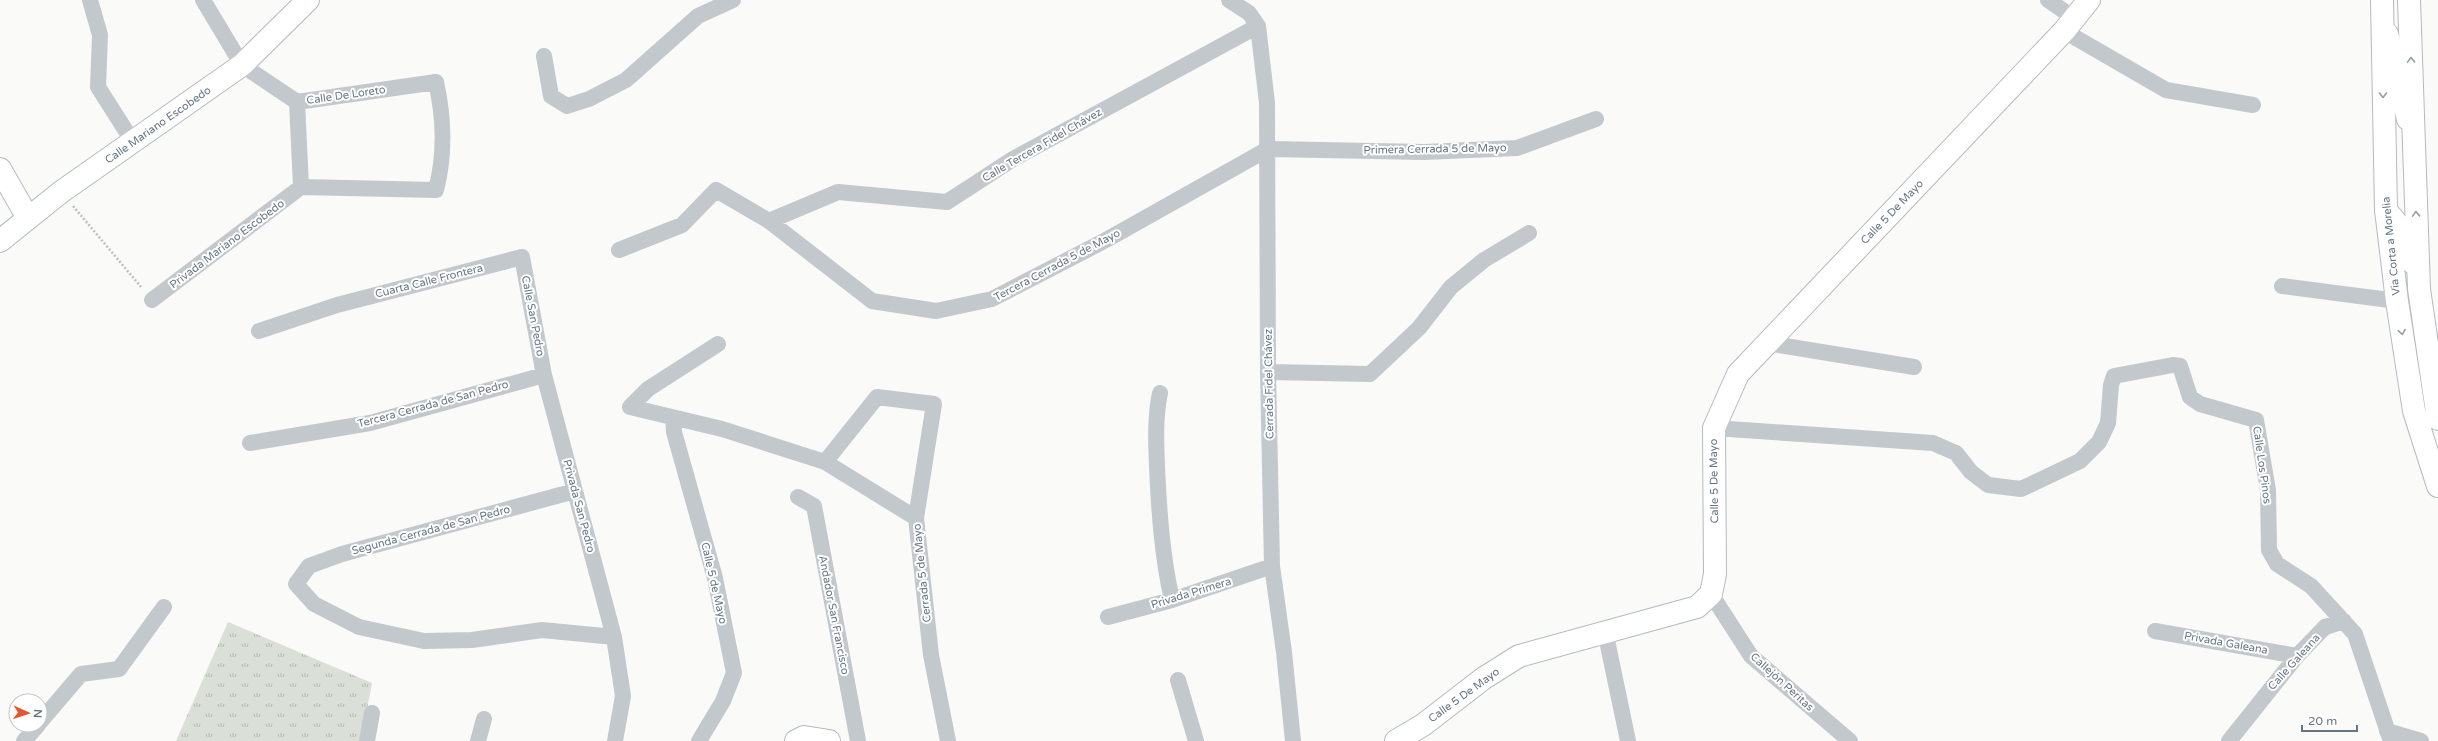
<svg xmlns="http://www.w3.org/2000/svg" width="2438" height="741" font-family="'Varela Round',sans-serif">
  <style>
    .grass { fill: url(#grass-tufts) }
    .lines { fill: none; stroke-linecap: round; stroke-linejoin: round }
    .secondary-casing { stroke: #b3babf; stroke-width: 24 }
    .primary-casing { stroke: #b5babe; stroke-width: 24 }
    .path { stroke: #bbbfc2; stroke-width: 2.5; stroke-dasharray: 2 2; stroke-linecap: butt }
    .street { stroke: #c3c8cc; stroke-width: 16 }
    .secondary { stroke: #fff; stroke-width: 22 }
    .primary { stroke: #fff; stroke-width: 22 }
    .oneway { stroke: #939fa8 }
    .labels { text-anchor: middle; dominant-baseline: central; stroke-width: 4; stroke-linejoin: round; paint-order: stroke }
    .street-label { font-size: 11px; fill: #657683; stroke: #fff }
  </style>
  <defs>
    <pattern id="grass-tufts" width="24" height="20" patternUnits="userSpaceOnUse"><rect width="24" height="20" fill="#dadfd7"/><path d="M3 7l-1-3M5 7V3M7 7l1-3M15 17l-1-3M17 17v-4M19 17l1-3" fill="none" stroke="#b4b9b4"/></pattern>
  </defs>
  <rect width="100%" height="100%" fill="#fafaf8"/>
  <path class="grass" d="M 228,622 L 372,683 L 361,741 L 176,741 Z"/>
  <g class="lines">
    <defs>
      <path id="secondary" d="M 2387,34 L 2408,119
        M 0,169 L 28,218
        M 2386,210 L 2408,237 L 2413,263
        M 0,241 L 61,192 L 242,65 L 308,0
        M 796,741 L 804,737 L 829,741
        M 1396,741 L 1423,725 L 1484,678 L 1519,656 L 1697,607 L 1711,594 L 1715,574 L 1714,428 L 1738,374 L 2064,31 L 2089,0"/>
      <path id="primary" d="M 2382,0 L 2386,210 L 2397,301 L 2414,411 L 2438,486
        M 2409,0 L 2419,289 L 2438,419"/>
    </defs>
    <use href="#secondary" class="secondary-casing"/>
    <use href="#primary" class="primary-casing"/>
    <path class="path" d="M 73,206 L 141,287"/>
    <path class="street" d="M 90,0 L 100,35 L 98,87 L 133,142
      M 203,0 L 242,65 L 297,102 L 436,82 C 444,117 445,156 436,190 L 301,187
      M 1229,0 L 1249,13 L 1258,26 L 1267,103 L 1268,372 L 1272,566 L 1284,652 L 1293,741
      M 2048,0 L 2074,18
      M 2064,31 L 2166,90 L 2253,105
      M 544,56 L 551,96 L 567,106 L 589,99 L 626,80 L 698,16 L 733,0
      M 297,102 L 301,187
      M 769,221 L 838,192 L 947,202 L 1013,159 L 1258,26
      M 619,250 L 682,225 L 716,190 L 769,221 L 872,301 L 936,311 L 992,299 L 1106,240 L 1268,149 L 1424,152 L 1517,148 L 1596,119
      M 2282,286 L 2397,301
      M 152,300 L 301,187
      M 259,331 L 337,305 L 522,257 L 544,375 L 614,637 L 623,696 L 615,741
      M 1767,343 L 1914,367
      M 1268,372 L 1370,374 L 1419,328 L 1451,287 L 1484,260 L 1529,233
      M 1160,393 C 1155,417 1156,441 1157,466 C 1159,511 1162,556 1172,600
      M 630,407 L 722,429 L 825,462 L 916,518
      M 630,407 L 648,389 L 718,344
      M 673,418 L 674,432 L 715,578 L 734,673 L 723,701 L 699,741
      M 1714,428 L 1933,443 L 1956,453 L 1971,472 L 1988,485 L 2021,489 L 2080,461 L 2099,442 L 2108,423 L 2111,385 L 2114,376 L 2173,365 L 2180,366 L 2190,397 L 2200,404 L 2256,420 L 2268,490 L 2269,550 L 2277,564 L 2311,586 L 2355,634 L 2391,741
      M 250,443 L 370,423 L 544,375
      M 825,462 L 877,397 L 934,404 L 916,518 L 931,655 L 948,741
      M 575,491 L 342,554 L 309,566 L 296,584 L 314,604 L 359,627 L 424,641 L 472,640 L 542,630 L 614,637
      M 798,497 L 814,506 L 858,741
      M 1711,594 L 1751,656 L 1850,741
      M 1108,617 L 1172,600 L 1272,566
      M 1605,631 L 1628,741
      M 2155,631 L 2297,656
      M 1178,680 L 1196,741
      M 40,722 L 81,674 L 119,669 L 164,607
      M 2387,731 L 2421,741
      M 24,741 L 38,725
      M 367,741 L 372,713
      M 478,741 L 484,719
      M 2229,741 L 2297,656 L 2325,627 L 2344,621"/>
    <use href="#secondary" class="secondary"/>
    <use href="#primary" class="primary"/>
  </g>
  <defs><path id="oneway-chevron" d="M-2-3.5L2.5 0L-2 3.5" fill="none" stroke-width="1.6" stroke-linecap="round" stroke-linejoin="round"/></defs>
  <g class="oneway">
    <use href="#oneway-chevron" transform="translate(2411 60) rotate(-92)"/>
    <use href="#oneway-chevron" transform="translate(2383 95) rotate(90)"/>
    <use href="#oneway-chevron" transform="translate(2416 214) rotate(-92)"/>
    <use href="#oneway-chevron" transform="translate(2402 332) rotate(81)"/>
  </g>
  <g class="labels">
    <g class="street-label">
      <text transform="translate(346 95) rotate(-8)">Calle De Loreto</text>
      <text transform="translate(158 125) rotate(-35)">Calle Mariano Escobedo</text>
      <text transform="translate(1042 145) rotate(-30)">Calle Tercera Fidel Chávez</text>
      <text transform="translate(1435 149) rotate(-1)">Primera Cerrada 5 de Mayo</text>
      <text transform="translate(1892 212) rotate(-46)">Calle 5 De Mayo</text>
      <text transform="translate(227 244) rotate(-37)">Privada Mariano Escobedo</text>
      <text transform="translate(2391 246) rotate(-96)">Via Corta a Morelia</text>
      <text transform="translate(1057 265) rotate(-28)">Tercera Cerrada 5 de Mayo</text>
      <text transform="translate(429 281) rotate(-14)">Cuarta Calle Frontera</text>
      <text transform="translate(533 316) rotate(79)">Calle San Pedro</text>
      <text transform="translate(1269 384) rotate(-91)">Cerrada Fidel Chávez</text>
      <text transform="translate(433 404) rotate(-15)">Tercera Cerrada de San Pedro</text>
      <text transform="translate(2262 465) rotate(82)">Calle Los Pinos</text>
      <text transform="translate(1714 481) rotate(-91)">Calle 5 De Mayo</text>
      <text transform="translate(579 506) rotate(75)">Privada San Pedro</text>
      <text transform="translate(431 530) rotate(-15)">Segunda Cerrada de San Pedro</text>
      <text transform="translate(922 573) rotate(-96)">Cerrada 5 de Mayo</text>
      <text transform="translate(714 583) rotate(77)">Calle 5 de Mayo</text>
      <text transform="translate(1191 593) rotate(-17)">Privada Primera</text>
      <text transform="translate(834 615) rotate(79)">Andador San Francisco</text>
      <text transform="translate(2226 643) rotate(10)">Privada Galeana</text>
      <text transform="translate(2294 662) rotate(-48)">Calle Galeana</text>
      <text transform="translate(1782 682) rotate(42)">Callejón Peritas</text>
      <text transform="translate(1464 695) rotate(-36)">Calle 5 De Mayo</text>
    </g>
  </g>
  <g transform="translate(28 713) rotate(93)"><circle r="19" fill="#ffffff" stroke="#c1c8cd"/>
  <path d="M0-3L7 15L0 10L-7 15Z" fill="#e4572e"/>
  <text y="-6" font-size="11" font-weight="bold" text-anchor="middle" fill="#657683">N</text>
  </g>
  <path d="M2302 725v6h55v-6" fill="none" stroke="#657683" stroke-width="2"/>
  <text x="2308" y="725" font-size="12" fill="#657683" stroke="#ffffff" stroke-width="3" paint-order="stroke">20 m</text>
</svg>
